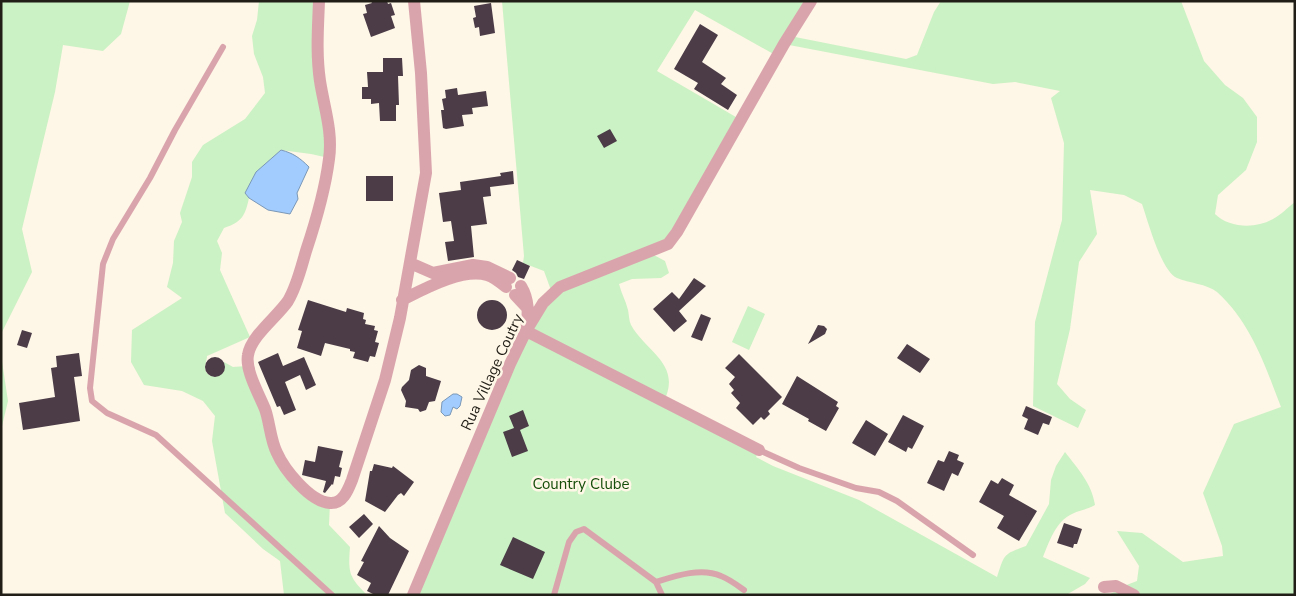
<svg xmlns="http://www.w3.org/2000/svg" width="1296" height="596" font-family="'Nunito Sans',sans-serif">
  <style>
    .green { fill: #cbf2c4 }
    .water { fill: #a1ccfd; stroke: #7b98b8 }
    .building { fill: #4b3c48 }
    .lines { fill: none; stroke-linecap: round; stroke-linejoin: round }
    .lane { stroke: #daa4ad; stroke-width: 6 }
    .street { stroke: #daa4ad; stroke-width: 12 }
    .labels { text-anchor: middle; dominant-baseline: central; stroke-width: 5; stroke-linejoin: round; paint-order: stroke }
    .street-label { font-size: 15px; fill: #211e17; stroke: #fef6e6 }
    .park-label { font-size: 15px; fill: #154e0a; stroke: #fef6e6 }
  </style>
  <rect width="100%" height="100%" fill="#fef6e6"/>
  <path class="green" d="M 1,1 L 130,1 L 121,34 L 103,51 L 63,45 L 55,92 L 22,229 L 32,272 L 1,334 Z
    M 259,1 L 319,1 L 329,158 L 311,154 L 281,150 L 245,193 L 249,198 C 245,216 242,222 224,228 L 217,241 L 222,253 L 220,270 L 250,337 L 207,356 C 207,359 205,365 205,368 C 207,381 226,379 224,362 L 233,367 L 247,366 L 288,472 L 330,503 L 329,525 L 350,547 C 348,573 349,577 367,595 L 284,595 L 280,561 L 263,549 L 225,513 L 212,441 L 215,416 L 203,401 L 182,391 L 144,385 L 131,362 L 132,330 L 182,298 L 167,287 L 173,263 L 174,241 L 182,222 L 180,213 L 192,177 L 192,162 L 203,145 L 245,119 L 265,93 L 263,77 L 254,54 L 252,36 L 257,20 Z
    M 502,1 L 811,1 L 790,36 L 906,59 L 917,55 L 934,12 L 941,1 L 1181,1 L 1204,61 L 1225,85 L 1243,98 L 1257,117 L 1257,142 L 1246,170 L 1218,195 L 1215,214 C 1229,228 1256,229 1273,219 C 1281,215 1288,207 1295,202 L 1295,595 L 1109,595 L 1124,586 L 1137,581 L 1139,566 L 1117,531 L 1142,533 L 1183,562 L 1223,556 L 1222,546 L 1203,493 L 1234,424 L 1281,407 C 1265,365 1251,323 1217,292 C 1207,284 1189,283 1177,278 C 1161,271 1148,221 1142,204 L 1124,195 L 1090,190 L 1097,234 L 1079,262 L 1070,329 L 1057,384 L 1070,399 L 1086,410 L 1078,428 L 1033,406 L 1035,322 L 1062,220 L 1064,143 L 1051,98 L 1060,91 L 1015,82 L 993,84 L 784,44 L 777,56 L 695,10 L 657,71 L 741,120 L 677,232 L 650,253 L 665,261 L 669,273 L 661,278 L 632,279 L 619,284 C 621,293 626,301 628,310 C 629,315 629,321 631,325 C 646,352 682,364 664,401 L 759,450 L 756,457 L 773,466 L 859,500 L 997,577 C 1005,554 1002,555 1026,546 L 1049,504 L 1051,480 L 1056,466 L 1065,452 C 1078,469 1092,484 1095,505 C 1086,510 1080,510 1072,514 C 1056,521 1049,542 1043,557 L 1090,578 L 1085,584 L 1066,595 L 413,595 L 510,364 L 552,293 L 544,271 L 523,263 L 524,256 Z
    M 748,306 L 765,314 L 749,350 L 732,342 Z
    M 1,355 L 8,401 L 1,430 Z"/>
  <path class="water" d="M 281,150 C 293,153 300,158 309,167 L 297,193 L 298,199 L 290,214 L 268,210 L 249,198 L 245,193 L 256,172 Z
    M 453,394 L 457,394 L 462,397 L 460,406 L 457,409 L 453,407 L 450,415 L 445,416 L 441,412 L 442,402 Z"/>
  <path class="building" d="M 371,1 L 387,1 L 388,4 L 391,3 L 395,15 L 391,16 L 395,28 L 371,37 L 363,14 L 367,13 L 365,5 L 372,3 Z
    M 491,3 L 495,33 L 480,36 L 479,27 L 475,28 L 473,18 L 476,17 L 474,6 Z
    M 700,24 L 718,35 L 702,62 L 726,78 L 721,84 L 737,95 L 728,110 L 694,89 L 698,83 L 674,69 Z
    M 383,58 L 402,58 L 403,76 L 398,76 L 399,105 L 396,105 L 396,121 L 380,121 L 379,103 L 371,104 L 371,99 L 362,99 L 362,87 L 368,87 L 367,72 L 383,72 Z
    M 457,88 L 458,95 L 486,91 L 488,106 L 472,108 L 473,114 L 462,115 L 464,126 L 446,129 L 443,128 L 441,110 L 444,110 L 442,99 L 446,98 L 445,90 Z
    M 610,129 L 617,141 L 604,148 L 597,136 Z
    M 513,171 L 514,184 L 490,187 L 491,196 L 483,197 L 487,224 L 471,226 L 474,257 L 448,261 L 445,242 L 454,241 L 451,221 L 443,222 L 439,193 L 461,190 L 460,182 L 501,176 L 500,173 Z
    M 366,176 L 393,176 L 393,201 L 366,201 Z
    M 517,260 L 530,266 L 524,279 L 518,277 L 516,273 L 512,270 Z
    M 694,278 L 706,286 L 679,311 L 687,321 L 674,332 L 653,309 L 672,292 L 679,299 Z
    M 308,300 L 346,312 L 347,308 L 364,313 L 363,319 L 366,320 L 365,324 L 375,326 L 374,330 L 378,331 L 375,342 L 379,343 L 375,357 L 370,356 L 368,362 L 353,358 L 355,352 L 350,351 L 350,349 L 325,343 L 321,356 L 297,348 L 302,331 L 298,330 Z
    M477 315a15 15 0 1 1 30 0a15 15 0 1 1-30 0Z
    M 701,314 L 711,318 L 702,341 L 691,337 Z
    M 818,325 L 824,326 L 827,329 L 825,334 L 808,344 Z
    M 22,330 L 32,333 L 27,348 L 17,345 Z
    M 907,344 L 930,359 L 920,373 L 897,358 Z
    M 79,353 L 82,376 L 74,377 L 80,421 L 23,430 L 19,403 L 55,397 L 51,368 L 57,367 L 56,356 Z
    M 278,353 L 283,366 L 304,357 L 316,385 L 306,390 L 300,375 L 285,382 L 296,410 L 284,415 L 280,406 L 277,407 L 258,362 Z
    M 739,354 L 782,397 L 768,411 L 770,414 L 764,420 L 761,417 L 753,425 L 736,408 L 740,403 L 731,393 L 734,390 L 729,384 L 735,377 L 725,368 Z
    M205 367a10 10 0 1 1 20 0a10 10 0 1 1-20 0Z
    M 419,365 L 426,368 L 426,376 L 441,381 L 435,401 L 429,402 L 426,410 L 420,412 L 418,409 L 405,407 L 406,401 L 401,390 L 402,387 L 409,380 L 411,370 Z
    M 797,376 L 838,402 L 836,406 L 839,408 L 826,431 L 808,421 L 809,419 L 782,404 Z
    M 1026,406 L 1052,417 L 1049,425 L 1043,423 L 1038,435 L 1024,429 L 1028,419 L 1022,416 Z
    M 523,410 L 529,426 L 520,430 L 528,451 L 512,457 L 503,432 L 514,428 L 509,416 Z
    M 903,415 L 924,426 L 912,449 L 908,447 L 906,452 L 888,442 Z
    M 866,420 L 888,434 L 875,456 L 852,443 Z
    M 318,446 L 343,451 L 339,467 L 342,468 L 340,477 L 335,476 L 333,485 L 332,484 L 325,493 L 323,492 L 326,481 L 302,475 L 305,460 L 315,462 Z
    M 949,451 L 959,455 L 957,460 L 964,463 L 958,476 L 952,473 L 944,491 L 927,483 L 938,460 L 944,462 Z
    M 374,464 L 392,468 L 393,466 L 414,482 L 404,496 L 401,493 L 398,495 L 385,512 L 365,501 L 370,471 L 372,471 Z
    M 1002,478 L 1014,485 L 1009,495 L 1037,511 L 1019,541 L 997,528 L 1004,516 L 979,502 L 991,480 L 998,484 Z
    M 364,514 L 373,524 L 359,538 L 349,527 Z
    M 1064,523 L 1082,529 L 1077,544 L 1074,544 L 1073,548 L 1057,543 Z
    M 379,526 L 390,538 L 409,551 L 388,595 L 375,595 L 367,591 L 371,583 L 357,575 L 364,562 L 361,561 Z
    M 513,537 L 545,552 L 533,579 L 500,565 Z"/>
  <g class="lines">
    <path class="lane" d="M 223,47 L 175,130 L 150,178 L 113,239 L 103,264 L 90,388 L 92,401 L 107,413 L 156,435 L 332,595
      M 759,450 L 799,468 L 856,488 L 879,492 L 897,501 L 973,555
      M 656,582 C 675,576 701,567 721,576 C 729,579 737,585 744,590
      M 554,595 L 569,542 L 576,532 L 584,529 L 656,582 L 662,595"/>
    <path class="street" d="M 319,1 C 318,28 316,54 320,81 C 324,107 333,132 329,159 C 325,191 316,221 306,251 C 301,268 297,286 288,301 C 277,317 251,336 248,355 C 245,370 259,394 265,409 C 270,423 270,439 277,453 C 284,469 310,502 330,503 C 343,504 348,490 352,480 L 385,380 L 400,318 L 426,173 L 421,73 L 414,1
      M 410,263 L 433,273 L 473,265 L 487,267 L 510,278
      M 521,286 C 530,301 528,314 526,331 L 759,450
      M 515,295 L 529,310
      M 402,300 C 424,289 462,268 487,275 C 494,277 500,282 506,287
      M 1104,587 L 1116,586 L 1134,595
      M 413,595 L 510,364 L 526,331 L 543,303 L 560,287 L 668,244 L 677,232 L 784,44 L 811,1"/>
  </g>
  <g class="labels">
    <g class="street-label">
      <text transform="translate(492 372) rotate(-65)">Rua Village Coutry</text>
    </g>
    <g class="park-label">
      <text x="581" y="484">Country Clube</text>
    </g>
  </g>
  <rect width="1296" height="596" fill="none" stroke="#211e17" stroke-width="5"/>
</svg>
